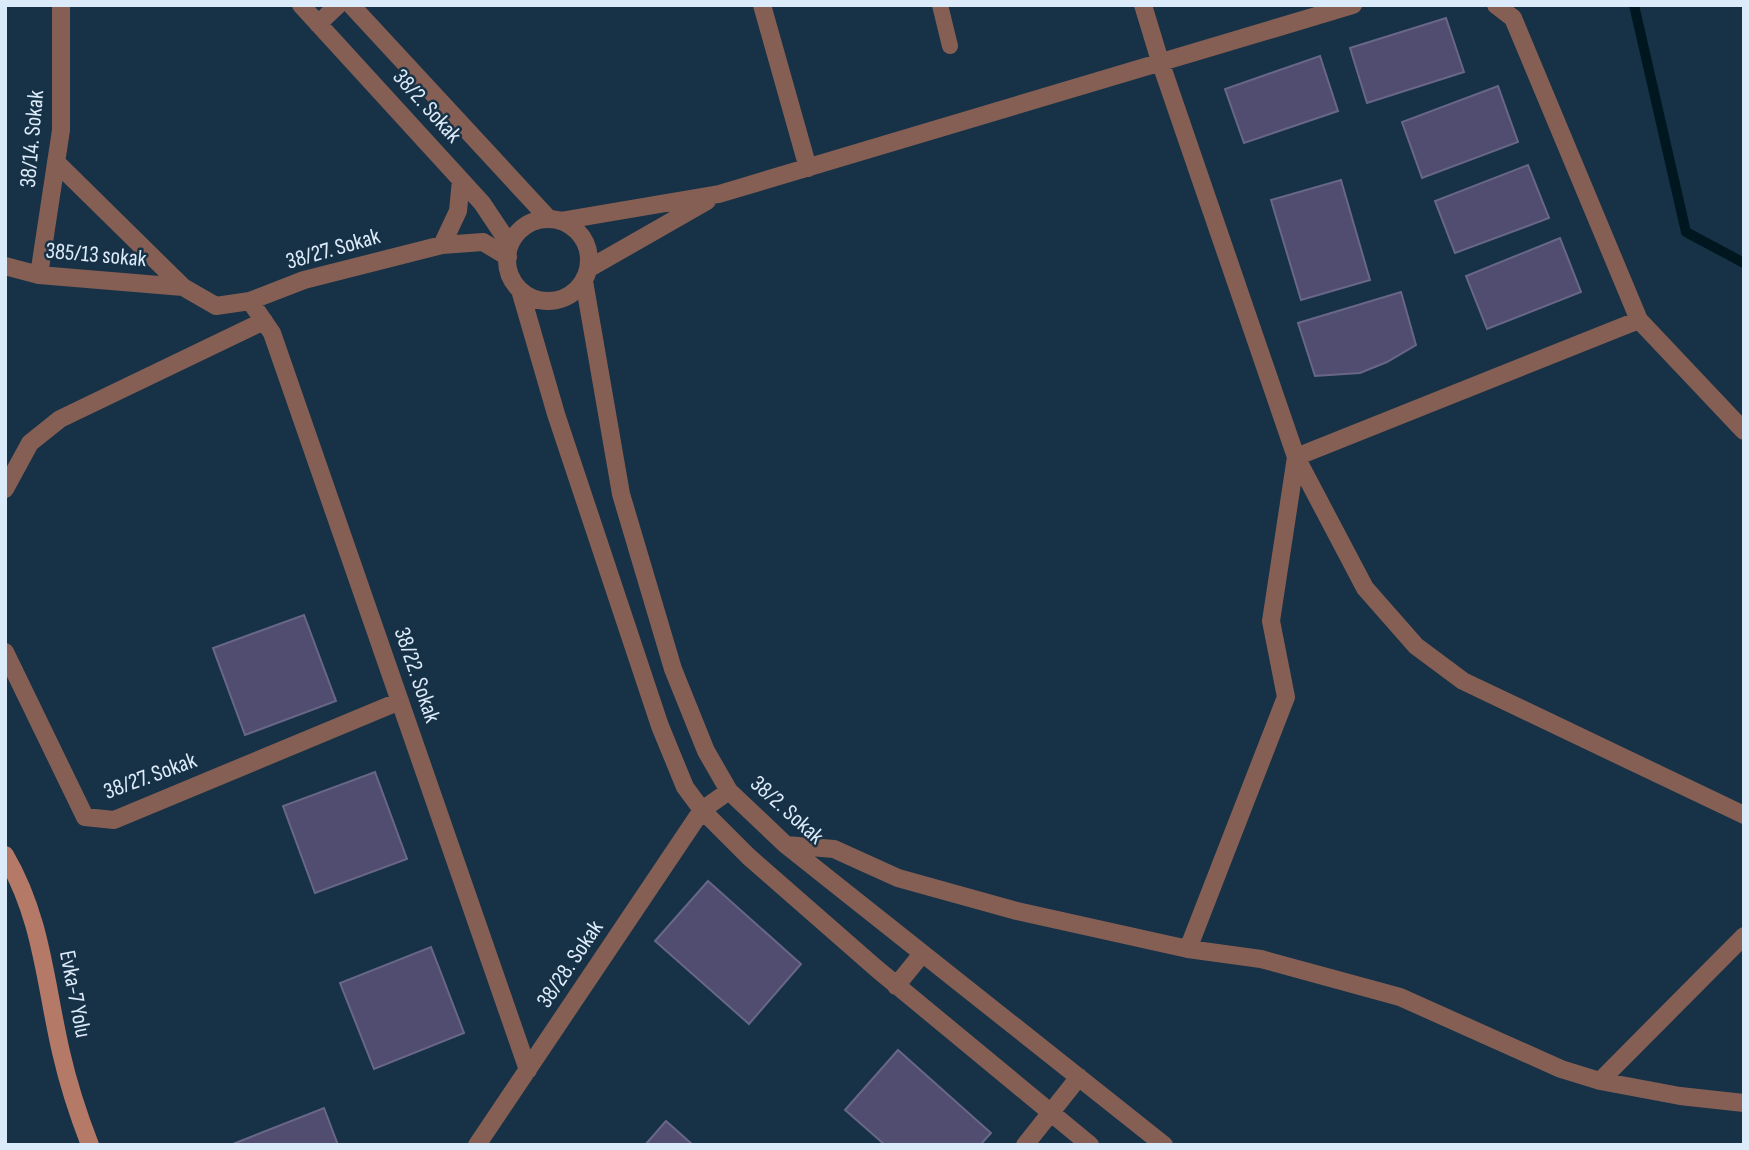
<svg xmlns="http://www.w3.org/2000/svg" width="1749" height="1150" font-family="'Sofia Sans Condensed',sans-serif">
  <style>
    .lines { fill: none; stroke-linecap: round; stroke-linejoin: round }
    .stream { stroke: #00171f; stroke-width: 10 }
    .building { fill: #504d71; stroke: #696787; stroke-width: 2 }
    .lane { stroke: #855f54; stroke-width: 16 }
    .street { stroke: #855f54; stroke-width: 18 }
    .secondary { stroke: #b57a67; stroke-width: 18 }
    .labels { text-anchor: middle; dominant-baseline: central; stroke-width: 5; stroke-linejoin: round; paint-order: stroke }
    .street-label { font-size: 23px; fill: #dcebf9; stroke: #173146 }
  </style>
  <rect width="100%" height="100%" fill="#173146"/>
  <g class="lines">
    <path class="stream" d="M 1634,5 L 1686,232 L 1744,263"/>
  </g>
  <path class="building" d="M 1446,18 L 1464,72 L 1367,103 L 1350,48 Z
    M 1320,56 L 1338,111 L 1244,143 L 1225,89 Z
    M 1498,86 L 1518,142 L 1422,178 L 1402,122 Z
    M 1528,165 L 1549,218 L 1455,253 L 1435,201 Z
    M 1341,180 L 1370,280 L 1301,300 L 1271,200 Z
    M 1560,238 L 1581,292 L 1487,329 L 1466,276 Z
    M 1401,292 L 1416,345 L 1387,362 L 1360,373 L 1315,376 L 1298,323 Z
    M 304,615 L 336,701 L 245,735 L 213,648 Z
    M 375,772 L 407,859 L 315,893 L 283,806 Z
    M 708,881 L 801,964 L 749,1024 L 655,941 Z
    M 431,947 L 464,1033 L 374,1069 L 340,983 Z
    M 898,1050 L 991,1133 L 980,1145 L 885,1145 L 845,1110 Z
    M 324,1108 L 338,1145 L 233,1145 L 233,1144 Z
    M 666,1121 L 693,1145 L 645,1145 Z"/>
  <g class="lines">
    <path class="lane" d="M 940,5 L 950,46"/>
    <path class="street" d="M 301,5 L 482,203 L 510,245
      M 351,5 L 549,219
      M 762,5 L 808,168
      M 1143,5 L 1160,61 L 1296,457 L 1365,588 L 1416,646 L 1463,681 L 1744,815
      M 1496,5 L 1513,18 L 1639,320 L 1744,431
      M 318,24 L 338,5
      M 56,162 L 183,287 L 216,306 L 250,301 L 304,280 L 442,245 L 483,242 L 508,257
      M507 260a41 41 0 1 1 82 0a41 41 0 1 1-82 0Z
      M 560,221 L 719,194 L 1353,5
      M 442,245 L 458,211 L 461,180
      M 5,266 L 39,275 L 183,287
      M 588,269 L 707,201
      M 39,275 L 61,130 L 61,5
      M 584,281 L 621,494 L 673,669 L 706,751 L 729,791 L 786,845 L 1164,1145
      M 520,290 L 556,414 L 660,726 L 685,787 L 702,810 L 749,857 L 877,969 L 1090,1145
      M 250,301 L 272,333 L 528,1070
      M 5,489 L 30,443 L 60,419 L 264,321
      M 5,652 L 85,817 L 114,820 L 400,701
      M 786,845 L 834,849 L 898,878 L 1017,911 L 1188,949 L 1261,959 L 1400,997 L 1561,1069 L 1600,1081 L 1680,1096 L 1744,1103
      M 1188,949 L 1286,697 L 1271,621 L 1296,457 L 1639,320
      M 896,986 L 922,954
      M 1600,1081 L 1744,936
      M 477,1145 L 702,810 L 729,791
      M 1025,1145 L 1079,1077"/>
    <path class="secondary" d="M 5,855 C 42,918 45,983 61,1052 C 68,1083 78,1114 90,1145"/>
  </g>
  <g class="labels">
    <g class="street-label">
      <text transform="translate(427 106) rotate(48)">38/2. Sokak</text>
      <text transform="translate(32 139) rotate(-85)">38/14. Sokak</text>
      <text transform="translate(333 249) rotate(-16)">38/27. Sokak</text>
      <text transform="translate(96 255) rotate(5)">385/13 sokak</text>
      <text transform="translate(417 675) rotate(71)">38/22. Sokak</text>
      <text transform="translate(150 776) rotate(-20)">38/27. Sokak</text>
      <text transform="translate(787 810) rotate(42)">38/2. Sokak</text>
      <text transform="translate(570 964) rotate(-56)">38/28. Sokak</text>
      <text transform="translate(75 994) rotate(79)">Evka-7 Yolu</text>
    </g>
  </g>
  <rect width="1749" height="1150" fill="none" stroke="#dcebf9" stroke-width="14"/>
</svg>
